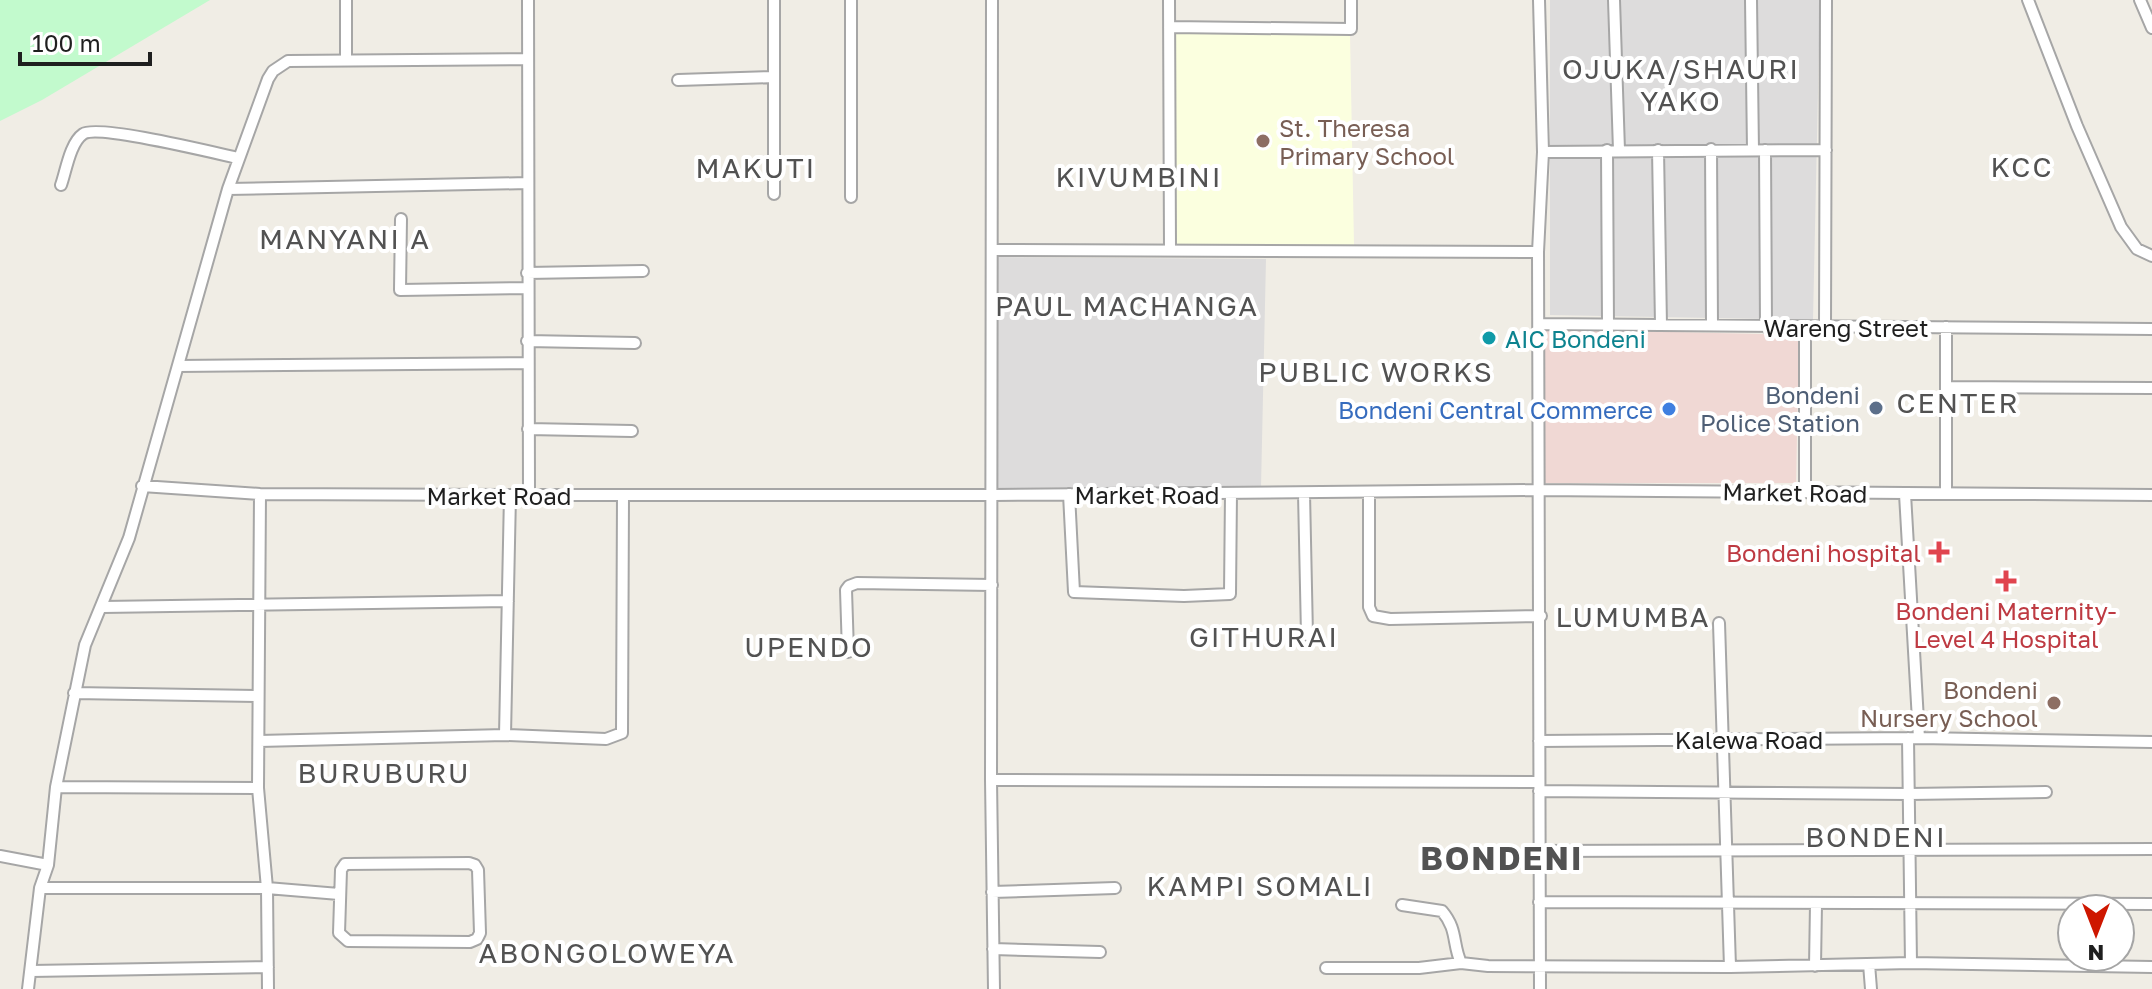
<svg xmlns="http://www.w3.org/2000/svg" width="2152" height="989" font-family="'Golos Text',sans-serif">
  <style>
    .residential { fill: #dddcdc }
    .commercial { fill: #f0d8d4 }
    .education { fill: #fbffdf }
    .park { fill: #c2facd }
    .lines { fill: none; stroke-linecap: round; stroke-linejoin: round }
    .minor-casing { stroke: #a6a6a6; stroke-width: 14 }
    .minor { stroke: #fff; stroke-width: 10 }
    .education-dot { fill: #8d6e63; stroke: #fff; stroke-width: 3 }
    .culture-dot { fill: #0f9aa8; stroke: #fff; stroke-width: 3 }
    .service-dot { fill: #5c6f8a; stroke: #fff; stroke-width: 3 }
    .shop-dot { fill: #3f7fe0; stroke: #fff; stroke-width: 3 }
    .health-dot { fill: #e0444e; stroke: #fff; stroke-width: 3 }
    .labels { text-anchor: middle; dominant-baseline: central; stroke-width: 8; stroke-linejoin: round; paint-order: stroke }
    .education-label { font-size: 24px; fill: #785e54; stroke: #fff; text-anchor: start }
    .street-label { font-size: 24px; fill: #1f1f1f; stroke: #fff }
    .culture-label { font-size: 24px; fill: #0d838f; stroke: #fff; text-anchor: start }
    .service-label { font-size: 24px; fill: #4e5e75; stroke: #fff; text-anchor: end }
    .shop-label { font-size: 24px; fill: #366cbe; stroke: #fff; text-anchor: end }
    .health-label { font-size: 24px; fill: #be3a42; stroke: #fff; text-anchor: end }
    .quarter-label { font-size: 28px; letter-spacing: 2px; fill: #525252; stroke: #fff }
    .district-label { font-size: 32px; font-weight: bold; letter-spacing: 2px; fill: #525252; stroke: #fff }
  </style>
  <rect width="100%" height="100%" fill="#f0ede5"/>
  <path class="residential" d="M 1550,0 L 1820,0 L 1813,320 L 1550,315 Z
    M 996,257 L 1266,259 L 1261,487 L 997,488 Z"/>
  <path class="commercial" d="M 1543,329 L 1799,335 L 1796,483 L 1540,483 Z"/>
  <path class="education" d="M 1174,31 L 1350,35 L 1354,246 L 1175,247 Z"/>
  <path class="park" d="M 0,0 L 210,0 L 42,100 L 0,121 Z"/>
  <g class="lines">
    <defs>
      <path id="minor" d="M 346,0 L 346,59
        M 528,0 L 529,494
        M 851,0 L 851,197
        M 992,0 L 991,780 L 994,989
        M 1169,0 L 1170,250
        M 1539,0 L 1543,152 L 1538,252 L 1540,989
        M 1614,0 L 1619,150
        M 1751,0 L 1753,150
        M 2028,0 L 2077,126 L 2121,227 L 2137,249 L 2152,256
        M 2140,0 L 2152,28
        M 1169,27 L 1351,29 L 1351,0
        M 678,80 L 774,77
        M 1711,149 L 1712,325
        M 1607,150 L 1608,325
        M 1658,150 L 1661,325
        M 1765,150 L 1766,327
        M 1543,152 L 1826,150
        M 61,185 C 66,171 70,143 83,134 C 97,124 215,153 238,158
        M 228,189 L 528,183
        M 774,194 L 774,0
        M 401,219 L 400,290 L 527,288
        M 992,250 L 1538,252
        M 527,273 L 643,271
        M 1540,324 L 2152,329
        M 1805,327 L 1805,492
        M 1825,327 L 1826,0
        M 1946,327 L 1946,493
        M 527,341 L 635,343
        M 178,366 L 527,363
        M 1947,387 L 2152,388
        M 528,429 L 632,431
        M 142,486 L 260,494 L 510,495 L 993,495 L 1538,490 L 2152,495
        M 1369,492 L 1369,607 L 1373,616 L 1390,619 L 1541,616
        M 1304,493 L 1307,635
        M 260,494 L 258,788 L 267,888 L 268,989
        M 1069,494 L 1074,592 L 1184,596 L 1230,594 L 1231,493
        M 1905,494 L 1919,738
        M 103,607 L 508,601
        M 1719,623 L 1730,967
        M 848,652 L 846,590 L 849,586 L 857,583 L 992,585
        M 74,693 L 258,696
        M 505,735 L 510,495
        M 1908,738 L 1911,963
        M 259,741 L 505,735 L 606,739 L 622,733 L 623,495
        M 1539,741 L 1919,738 L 2152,742
        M 991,780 L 1539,782
        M 56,787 L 258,788
        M 1539,791 L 1909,794 L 2046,792
        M 1539,851 L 2152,849
        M 0,856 L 48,865
        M 469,863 L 475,865 L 478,870 L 480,933 L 477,939 L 470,942 L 348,941 L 339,933 L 341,870 L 345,864 Z
        M 40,888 L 267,888 L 339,894
        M 992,892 L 1115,888
        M 1539,902 L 2152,904
        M 1402,905 L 1442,911 C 1458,930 1452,943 1461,963 L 1488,966 L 1730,967 L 1911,963 L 2152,967
        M 993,949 L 1100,952
        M 1869,964 L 1871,989
        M 1815,966 L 1816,904
        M 1326,968 L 1419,968 L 1461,963
        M 31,971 L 268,967
        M 28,989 L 40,888 L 48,865 L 56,787 L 85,645 L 129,538 L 228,189 L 268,79 L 273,71 L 288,61 L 528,59"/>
    </defs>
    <use href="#minor" class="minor-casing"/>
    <use href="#minor" class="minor"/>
  </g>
  <g class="education-dot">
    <circle cx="1263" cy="141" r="8"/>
    <circle cx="2054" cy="703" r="8"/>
  </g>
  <circle class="culture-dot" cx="1489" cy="338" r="8"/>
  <circle class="service-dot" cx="1876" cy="408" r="8"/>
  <circle class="shop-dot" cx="1669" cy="409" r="8"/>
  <g class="health-dot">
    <path d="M1935 540h8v8h8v8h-8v8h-8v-8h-8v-8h8z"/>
    <path d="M2002 569h8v8h8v8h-8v8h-8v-8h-8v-8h8z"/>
  </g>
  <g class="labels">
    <g class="education-label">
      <text x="1279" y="127">St. Theresa<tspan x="1279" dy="28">Primary School</tspan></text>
      <text x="2038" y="689" text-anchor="end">Bondeni<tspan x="2038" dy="28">Nursery School</tspan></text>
    </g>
    <g class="street-label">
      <text x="1846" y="327">Wareng Street</text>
      <text transform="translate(1795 492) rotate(1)">Market Road</text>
      <text x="1147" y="494">Market Road</text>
      <text x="499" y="495">Market Road</text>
      <text x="1749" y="739">Kalewa Road</text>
    </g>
    <g class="culture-label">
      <text x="1505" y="338">AIC Bondeni</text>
    </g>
    <g class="service-label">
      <text x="1860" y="394">Bondeni<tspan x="1860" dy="28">Police Station</tspan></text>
    </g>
    <g class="shop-label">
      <text x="1653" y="409">Bondeni Central Commerce</text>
    </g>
    <g class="health-label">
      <text x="1921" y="552">Bondeni hospital</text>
      <text x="2006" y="610" text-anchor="middle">Bondeni Maternity-<tspan x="2006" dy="28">Level 4 Hospital</tspan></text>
    </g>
    <g class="quarter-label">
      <text x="1681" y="68">OJUKA/SHAURI<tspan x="1681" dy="32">YAKO</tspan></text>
      <text x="2022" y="166">KCC</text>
      <text x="756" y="167">MAKUTI</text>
      <text x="1139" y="176">KIVUMBINI</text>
      <text x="345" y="238">MANYANI A</text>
      <text x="1127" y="305">PAUL MACHANGA</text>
      <text x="1376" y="371">PUBLIC WORKS</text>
      <text x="1958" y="402">CENTER</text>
      <text x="1633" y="616">LUMUMBA</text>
      <text x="1264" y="636">GITHURAI</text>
      <text x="809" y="646">UPENDO</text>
      <text x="384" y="772">BURUBURU</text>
      <text x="1876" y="836">BONDENI</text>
      <text x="1260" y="885">KAMPI SOMALI</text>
      <text x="607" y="952">ABONGOLOWEYA</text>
    </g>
    <g class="district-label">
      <text x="1502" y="858">BONDENI</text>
    </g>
  </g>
  <g transform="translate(2096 933) rotate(180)"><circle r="38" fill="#ffffff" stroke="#a5a5a5" stroke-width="2"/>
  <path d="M0-6L14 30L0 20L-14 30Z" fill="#ce1700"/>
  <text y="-12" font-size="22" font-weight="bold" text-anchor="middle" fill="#1f1f1f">N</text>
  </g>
  <path d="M20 52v12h130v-12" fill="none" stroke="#1f1f1f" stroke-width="4"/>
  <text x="32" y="52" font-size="24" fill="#1f1f1f" stroke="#ffffff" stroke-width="6" paint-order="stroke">100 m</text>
</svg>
